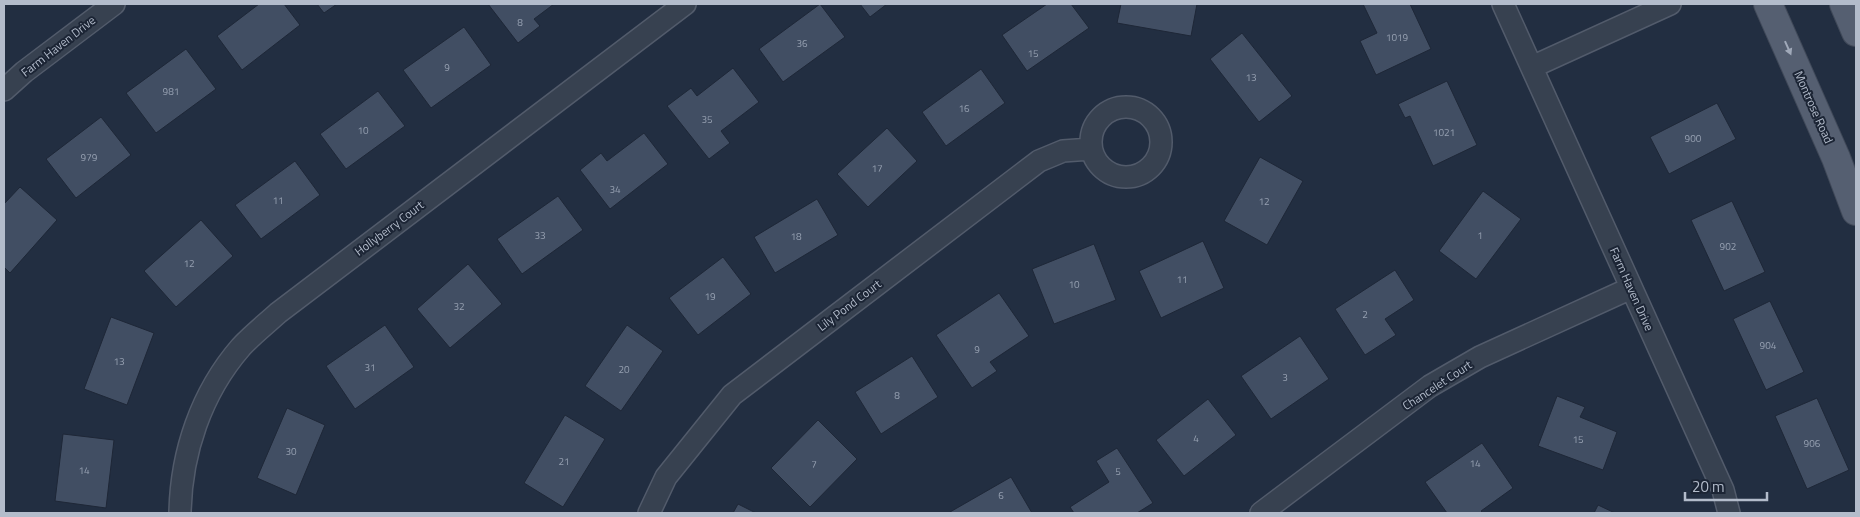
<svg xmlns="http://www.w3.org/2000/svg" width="1860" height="517" font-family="'Titillium Web',sans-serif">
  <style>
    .building { fill: #414e63; stroke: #1e2737 }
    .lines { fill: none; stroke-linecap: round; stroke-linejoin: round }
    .minor-casing { stroke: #525b6b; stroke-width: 24 }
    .primary-casing { stroke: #404959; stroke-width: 30 }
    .minor { stroke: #374150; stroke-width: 21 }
    .primary { stroke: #555f71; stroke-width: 28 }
    .oneway { fill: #a0a9b9 }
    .labels { text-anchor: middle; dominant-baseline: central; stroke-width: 4; stroke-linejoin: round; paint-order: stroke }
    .number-label { font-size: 10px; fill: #96a0b1 }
    .street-label { font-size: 12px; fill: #b3bccb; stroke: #1c2535 }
  </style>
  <rect width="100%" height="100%" fill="#222e41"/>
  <path class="building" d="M 259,4 L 284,4 L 300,25 L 242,70 L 217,36 Z
    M 317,4 L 337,4 L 324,13 Z
    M 488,4 L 554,4 L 534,19 L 540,26 L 518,43 Z
    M 820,4 L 845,37 L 783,82 L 759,49 Z
    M 860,4 L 887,4 L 870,17 Z
    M 1047,4 L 1071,4 L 1089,28 L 1027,71 L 1002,35 Z
    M 1121,4 L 1197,4 L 1191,36 L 1117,23 Z
    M 1363,4 L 1410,4 L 1431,49 L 1376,75 L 1360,41 L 1377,33 Z
    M 464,27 L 491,65 L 431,108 L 403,70 Z
    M 1242,33 L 1292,96 L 1259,122 L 1210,59 Z
    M 186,49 L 216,89 L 156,133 L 126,93 Z
    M 733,68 L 759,102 L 721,131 L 730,143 L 709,159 L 667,106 L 691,88 L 697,96 Z
    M 981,69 L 1005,103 L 946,146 L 922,112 Z
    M 1447,81 L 1477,145 L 1433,166 L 1410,116 L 1405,118 L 1398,104 Z
    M 378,91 L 405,126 L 346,169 L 320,134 Z
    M 1717,103 L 1736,139 L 1669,174 L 1650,137 Z
    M 101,117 L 131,155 L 76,198 L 46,159 Z
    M 887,128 L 917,161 L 868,207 L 837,174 Z
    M 644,133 L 668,164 L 610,209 L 580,170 L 601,153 L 607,161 Z
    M 1260,157 L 1303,181 L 1267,245 L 1224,221 Z
    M 295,161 L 320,195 L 261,239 L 235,205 Z
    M 20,187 L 57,220 L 10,273 L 4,267 L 4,204 Z
    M 1483,191 L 1521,219 L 1476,279 L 1439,251 Z
    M 558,196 L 583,230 L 522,274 L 497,239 Z
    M 817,199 L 838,235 L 775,273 L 754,237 Z
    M 1732,201 L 1765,272 L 1724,291 L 1691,220 Z
    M 201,220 L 233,256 L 176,307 L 144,271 Z
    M 1203,241 L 1224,288 L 1161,318 L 1139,271 Z
    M 1094,244 L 1116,300 L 1054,324 L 1032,269 Z
    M 723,257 L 751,294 L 698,335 L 669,298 Z
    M 468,264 L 502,304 L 450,348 L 417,309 Z
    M 1395,270 L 1414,300 L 1385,319 L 1396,335 L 1365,355 L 1335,309 Z
    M 999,293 L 1029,336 L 990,362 L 997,371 L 972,388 L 936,335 Z
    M 1770,301 L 1804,372 L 1766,390 L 1733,319 Z
    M 111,317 L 154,333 L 127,405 L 84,389 Z
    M 385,325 L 414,367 L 355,409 L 326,366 Z
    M 627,325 L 663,351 L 621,411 L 585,386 Z
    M 1300,336 L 1329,379 L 1271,419 L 1241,376 Z
    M 912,356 L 938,397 L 881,434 L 855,392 Z
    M 1557,396 L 1585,407 L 1580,417 L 1617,432 L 1603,470 L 1538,446 Z
    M 1817,398 L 1849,470 L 1807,489 L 1775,416 Z
    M 1208,399 L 1236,435 L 1184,476 L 1156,440 Z
    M 287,408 L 325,425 L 296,495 L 257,478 Z
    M 565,415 L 605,439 L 563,507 L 524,483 Z
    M 818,420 L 857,459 L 810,507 L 771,468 Z
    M 63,434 L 114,440 L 106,508 L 55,501 Z
    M 1482,443 L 1513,488 L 1481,511 L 1483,513 L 1447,513 L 1425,482 Z
    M 1117,448 L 1153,503 L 1137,513 L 1074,513 L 1070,507 L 1109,482 L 1096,461 Z
    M 1011,477 L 1032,513 L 950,513 L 950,512 Z
    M 738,504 L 756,513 L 733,513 Z
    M 1598,505 L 1615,513 L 1594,513 Z"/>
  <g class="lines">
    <defs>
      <path id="minor" d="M 1503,4 L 1723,490 L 1729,513
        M 1532,67 L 1670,4
        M 4,90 L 24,72 L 114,4
        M1091 142a35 35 0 1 1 70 0a35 35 0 1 1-70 0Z
        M 180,513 C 181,453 201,393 241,347 C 252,335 266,324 278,313 L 685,4
        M 649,513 L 666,477 L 732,395 L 1039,161 L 1063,151 L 1091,149
        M 1261,513 L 1430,386 L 1480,357 L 1631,288"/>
      <path id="primary" d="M 1768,4 L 1836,158 L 1856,211
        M 1844,4 L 1856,32"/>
    </defs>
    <use href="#minor" class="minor-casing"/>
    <use href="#primary" class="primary-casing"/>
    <use href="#minor" class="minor"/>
    <use href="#primary" class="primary"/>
  </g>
  <defs><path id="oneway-solid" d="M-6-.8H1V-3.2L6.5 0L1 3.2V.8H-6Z" transform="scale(1.25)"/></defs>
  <use class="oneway" href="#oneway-solid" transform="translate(1788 48) rotate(66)"/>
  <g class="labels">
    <g class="number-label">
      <text x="520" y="22">8</text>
      <text x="1397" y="37">1019</text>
      <text x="802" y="43">36</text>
      <text x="1033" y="53">15</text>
      <text x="447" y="67">9</text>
      <text x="1251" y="77">13</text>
      <text x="171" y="91">981</text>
      <text x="964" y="108">16</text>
      <text x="707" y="119">35</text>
      <text x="363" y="130">10</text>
      <text x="1444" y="132">1021</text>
      <text x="1693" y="138">900</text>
      <text x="89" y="157">979</text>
      <text x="877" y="168">17</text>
      <text x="615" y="189">34</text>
      <text x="278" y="200">11</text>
      <text x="1264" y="201">12</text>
      <text x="540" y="235">33</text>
      <text x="1480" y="235">1</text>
      <text x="796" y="236">18</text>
      <text x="1728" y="246">902</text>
      <text x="189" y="263">12</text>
      <text x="1182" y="279">11</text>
      <text x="1074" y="284">10</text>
      <text x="710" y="296">19</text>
      <text x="459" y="306">32</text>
      <text x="1365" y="314">2</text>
      <text x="1768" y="345">904</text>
      <text x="977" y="349">9</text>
      <text x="119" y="361">13</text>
      <text x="370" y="367">31</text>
      <text x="624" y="369">20</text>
      <text x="1285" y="377">3</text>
      <text x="897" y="395">8</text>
      <text x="1196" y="438">4</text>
      <text x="1578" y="439">15</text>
      <text x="1812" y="443">906</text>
      <text x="291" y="451">30</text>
      <text x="564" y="461">21</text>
      <text x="1475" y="463">14</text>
      <text x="814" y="464">7</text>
      <text x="84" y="470">14</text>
      <text x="1118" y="471">5</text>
      <text x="1001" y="495">6</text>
    </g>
    <g class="street-label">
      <text transform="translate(58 46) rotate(-38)">Farm Haven Drive</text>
      <text transform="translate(1814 107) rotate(66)">Montrose Road</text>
      <text transform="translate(389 228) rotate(-37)">Hollyberry Court</text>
      <text transform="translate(1632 289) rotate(66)">Farm Haven Drive</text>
      <text transform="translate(849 305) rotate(-37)">Lily Pond Court</text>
      <text transform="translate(1437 385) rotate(-33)">Chancelet Court</text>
    </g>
  </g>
  <rect width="1860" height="517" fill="none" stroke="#b3bccb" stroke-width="10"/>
  <path d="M1685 492v8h82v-8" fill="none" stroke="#b3bccb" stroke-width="2.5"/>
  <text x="1692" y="492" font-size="15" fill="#b3bccb" stroke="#1c2535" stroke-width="4" paint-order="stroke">20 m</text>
</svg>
